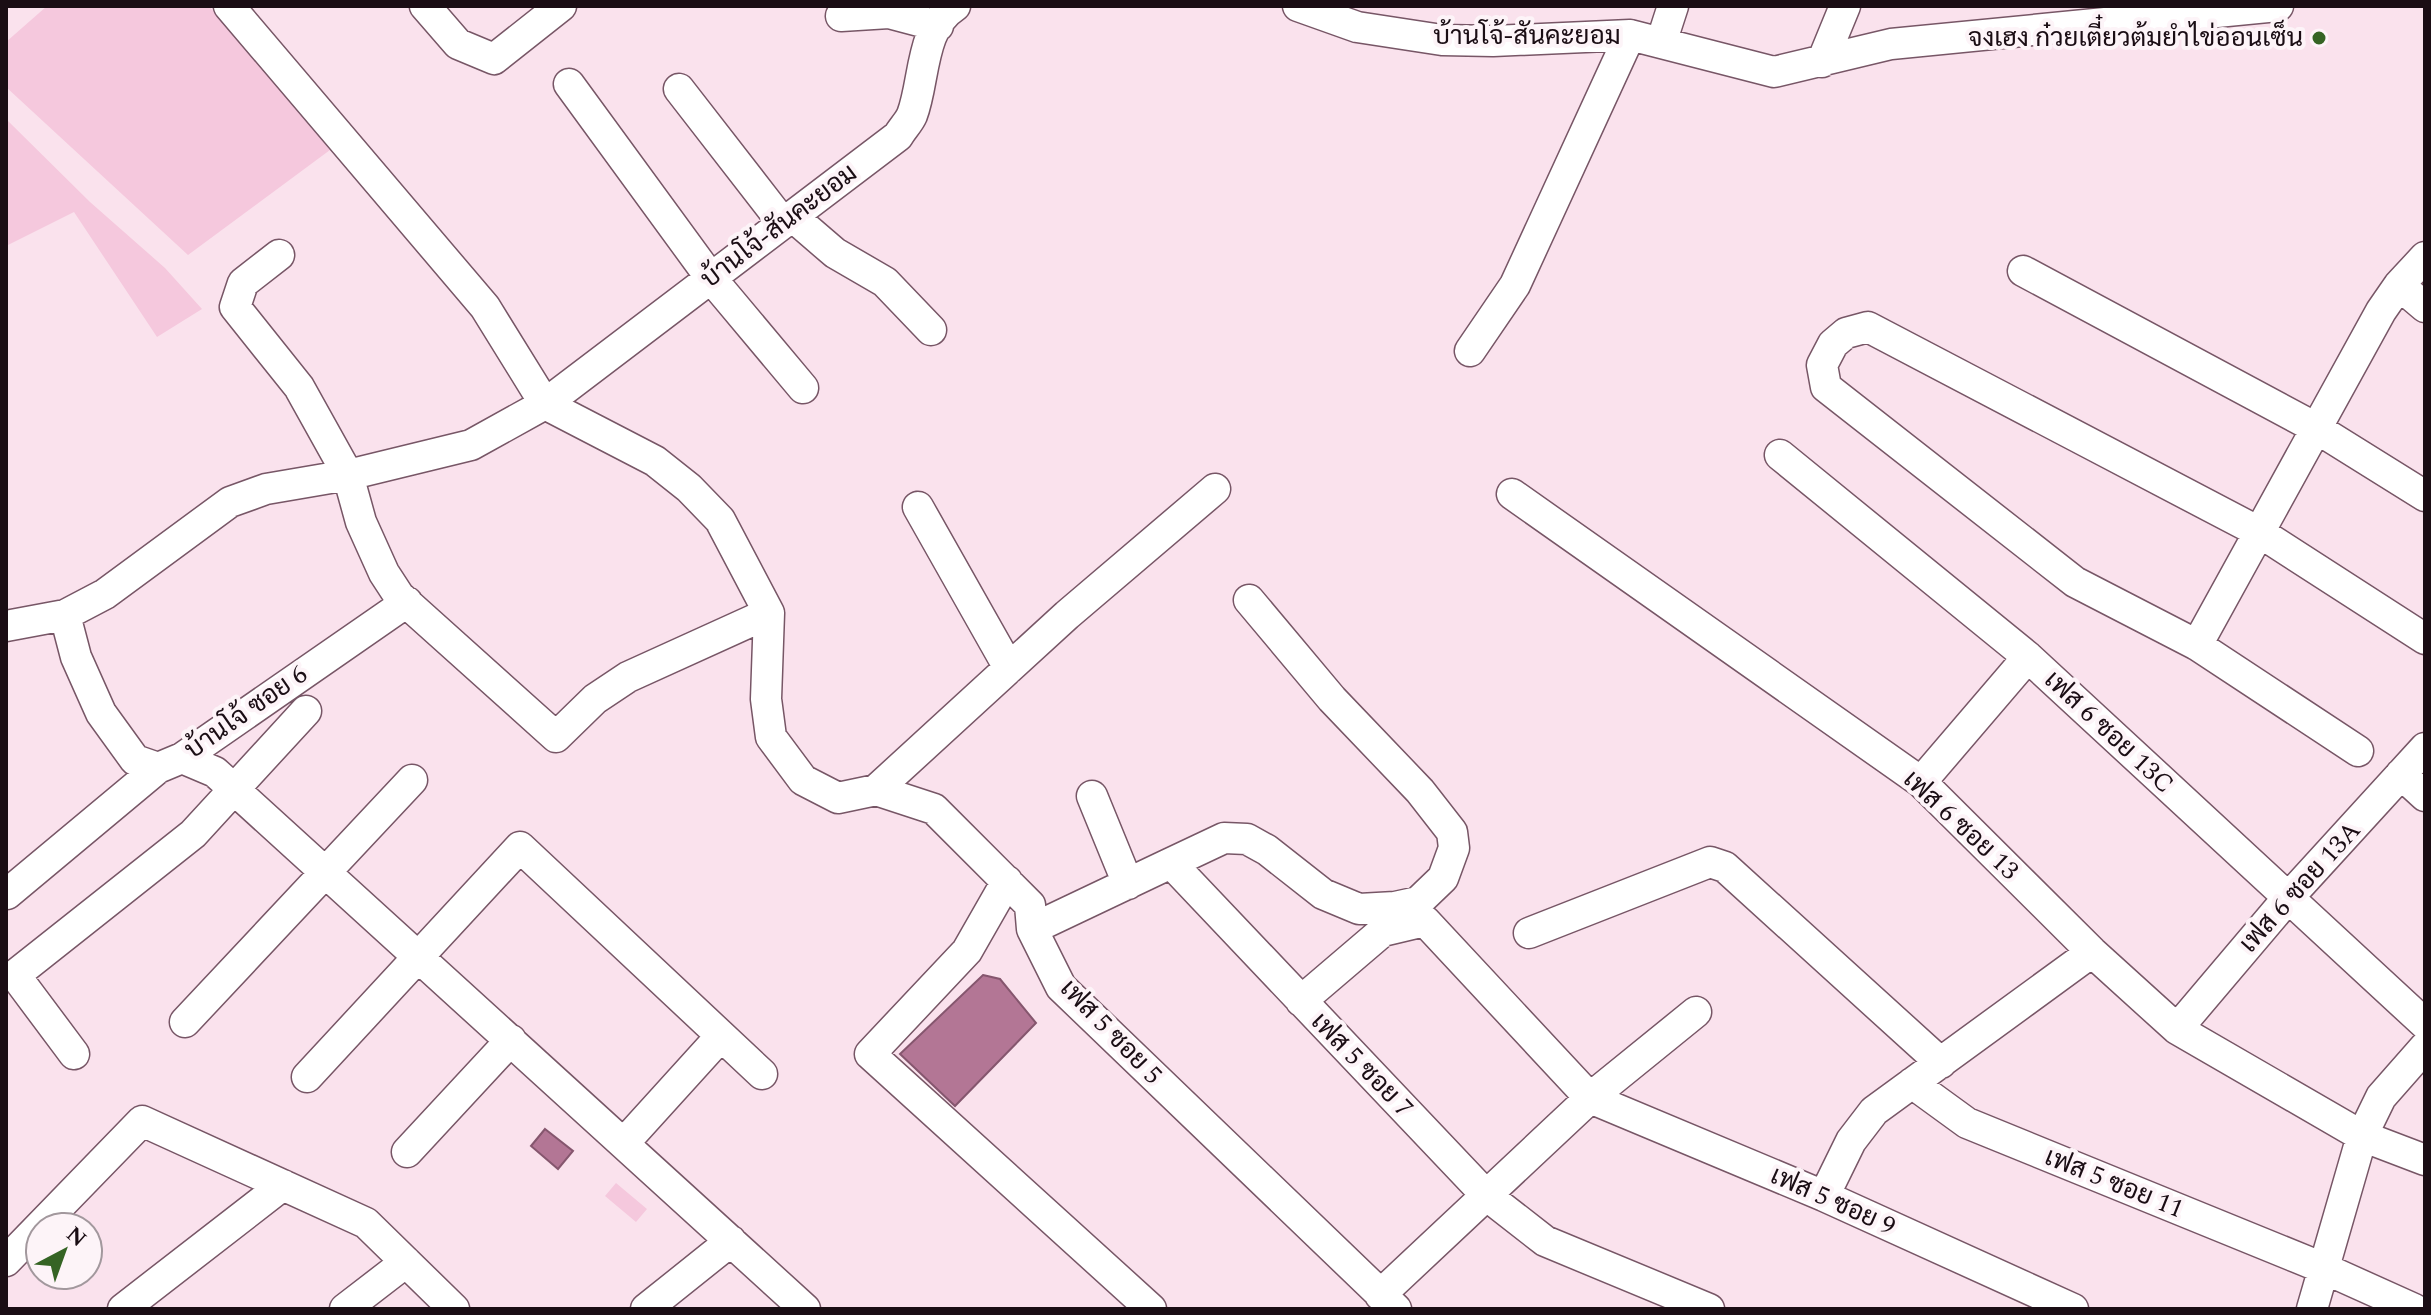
<svg xmlns="http://www.w3.org/2000/svg" width="2431" height="1315" font-family="Spectral,Sarabun,serif">
  <style>
    .green { fill: #f5c8dd }
    .water { fill: #b37695; stroke: #85566e; stroke-width: 2 }
    .lines { fill: none; stroke-linecap: round; stroke-linejoin: round }
    .minor-casing { stroke: #775666; stroke-width: 33 }
    .minor { stroke: #fff; stroke-width: 30 }
    .poi-dot { fill: #356424; stroke: #fdf4f8; stroke-width: 3 }
    .labels { text-anchor: middle; dominant-baseline: central; stroke-width: 8; stroke-linejoin: round; paint-order: stroke }
    .street-label { font-size: 26px; fill: #1a0d14; stroke: #fdf4f8 }
    .poi-label { font-size: 26px; fill: #1a0d14; stroke: #fdf4f8; text-anchor: end }
  </style>
  <rect width="100%" height="100%" fill="#fae2ed"/>
  <path class="green" d="M 47,6 L 209,6 L 330,150 L 188,255 L 6,87 L 6,42 Z
    M 6,119 L 90,202 L 165,268 L 202,309 L 157,337 L 74,212 L 6,246 Z
    M 616,1183 L 647,1209 L 636,1222 L 605,1196 Z"/>
  <path class="water" d="M 983,975 L 1000,979 L 1036,1023 L 955,1106 L 900,1054 Z
    M 545,1129 L 573,1151 L 558,1169 L 531,1146 Z"/>
  <g class="lines">
    <defs>
      <path id="minor" d="M 229,6 L 485,307 L 545,404
        M 425,6 L 458,44 L 494,59 L 561,6
        M 1298,6 L 1357,27 L 1442,40 L 1493,41 L 1630,35 L 1774,72 L 1891,44 L 2278,6
        M 841,16 L 889,13 L 938,26
        M 1661,43 L 1673,6
        M 1822,62 L 1845,6
        M 569,84 L 710,277 L 803,388
        M 679,89 L 783,223
        M 792,216 L 835,253 L 885,282 L 931,330
        M 279,255 L 243,283 L 235,307 L 299,387 L 348,475 L 361,522 L 384,573 L 399,596 L 556,737 L 595,699 L 628,677 L 769,613
        M 2023,271 L 2316,428 L 2425,496
        M 2399,285 L 2425,307
        M 1470,351 L 1515,285 L 1630,35
        M 545,404 L 655,461 L 689,488 L 720,520 L 769,613 L 766,699 L 771,737 L 803,780 L 838,798 L 876,790 L 934,809 L 1030,905 L 1032,929 L 1061,987 L 1396,1309
        M 1780,455 L 2028,657 L 2425,1024
        M 1512,494 L 1921,782 L 2092,952 L 2177,1029 L 2362,1136 L 2425,1160
        M 918,507 L 1009,668
        M 65,615 L 76,657 L 101,713 L 135,760 L 158,768 L 182,758 L 407,602
        M 6,626 L 65,615 L 105,594 L 230,502 L 266,489 L 348,475 L 471,445 L 545,404 L 898,136 C 902,129 909,122 912,115 C 925,81 920,28 955,6
        M 2197,645 L 2381,311 L 2399,285 L 2425,257
        M 2358,751 L 2197,645 L 2075,582 L 1826,387 L 1822,365 L 1833,344 L 1846,333 L 1868,327 L 2259,532 L 2425,639
        M 182,758 L 215,772 L 805,1309
        M 2401,774 L 2425,796
        M 1921,782 L 2028,657
        M 876,790 L 1067,615 L 1215,489
        M 1092,796 L 1128,884
        M 1171,863 L 1224,838 L 1247,839 L 1267,850 L 1323,894 L 1359,909 L 1395,907 L 1418,902 L 1443,878 L 1454,848 L 1452,832 L 1420,791 L 1332,699 L 1249,600
        M 1007,881 L 967,951 L 870,1054 L 1151,1309
        M 7,894 L 158,768
        M 1032,929 L 1171,863 L 1486,1195 L 1545,1241 L 1709,1309
        M 1529,933 L 1710,862 L 1725,867 L 1941,1063
        M 1301,1001 L 1383,931 L 1425,921 L 1590,1098 L 1824,1196 L 2073,1309
        M 185,1022 L 412,780
        M 2177,1029 L 2288,898 L 2425,748
        M 74,1054 L 15,975 L 193,834 L 306,711
        M 307,1077 L 520,847 L 762,1074
        M 1912,1083 L 1967,1123 L 2323,1268 L 2414,1309
        M 624,1143 L 721,1036
        M 407,1152 L 511,1040
        M 1824,1196 L 1851,1141 L 1874,1111 L 2092,952
        M 6,1261 L 142,1121 L 366,1223 L 454,1309
        M 1380,1295 L 1590,1098 L 1696,1012
        M 123,1309 L 283,1185
        M 345,1309 L 406,1262
        M 646,1309 L 731,1241
        M 2312,1309 L 2362,1136 L 2381,1097 L 2425,1047"/>
    </defs>
    <use href="#minor" class="minor-casing"/>
    <use href="#minor" class="minor"/>
  </g>
  <circle class="poi-dot" cx="2319" cy="38" r="8"/>
  <g class="labels">
    <g class="street-label">
      <text x="1527" y="36">บ้านโจ้-สันคะยอม</text>
      <text transform="translate(779 226) rotate(-37)">บ้านโจ้-สันคะยอม</text>
      <text transform="translate(246 712) rotate(-35)">บ้านโจ้ ซอย 6</text>
      <text transform="translate(2109 732) rotate(43)">เฟส 6 ซอย 13C</text>
      <text transform="translate(1961 825) rotate(43)">เฟส 6 ซอย 13</text>
      <text transform="translate(2300 887) rotate(-48)">เฟส 6 ซอย 13A</text>
      <text transform="translate(1111 1032) rotate(46)">เฟส 5 ซอย 5</text>
      <text transform="translate(1362 1065) rotate(46)">เฟส 5 ซอย 7</text>
      <text transform="translate(2114 1183) rotate(22)">เฟส 5 ซอย 11</text>
      <text transform="translate(1833 1201) rotate(24)">เฟส 5 ซอย 9</text>
    </g>
    <g class="poi-label">
      <text x="2303" y="38">จงเฮง ก๋วยเตี๋ยวต้มยำไข่ออนเซ็น</text>
    </g>
  </g>
  <rect width="2431" height="1315" fill="none" stroke="#1a0d14" stroke-width="16"/>
  <g transform="translate(64 1251) rotate(41)"><circle r="38" fill="#fdf4f8" stroke="#a2989d" stroke-width="2"/>
  <path d="M0-6L14 30L0 20L-14 30Z" fill="#356424"/>
  <text y="-12" font-size="22" font-weight="bold" text-anchor="middle" fill="#1a0d14">N</text>
  </g>
</svg>
